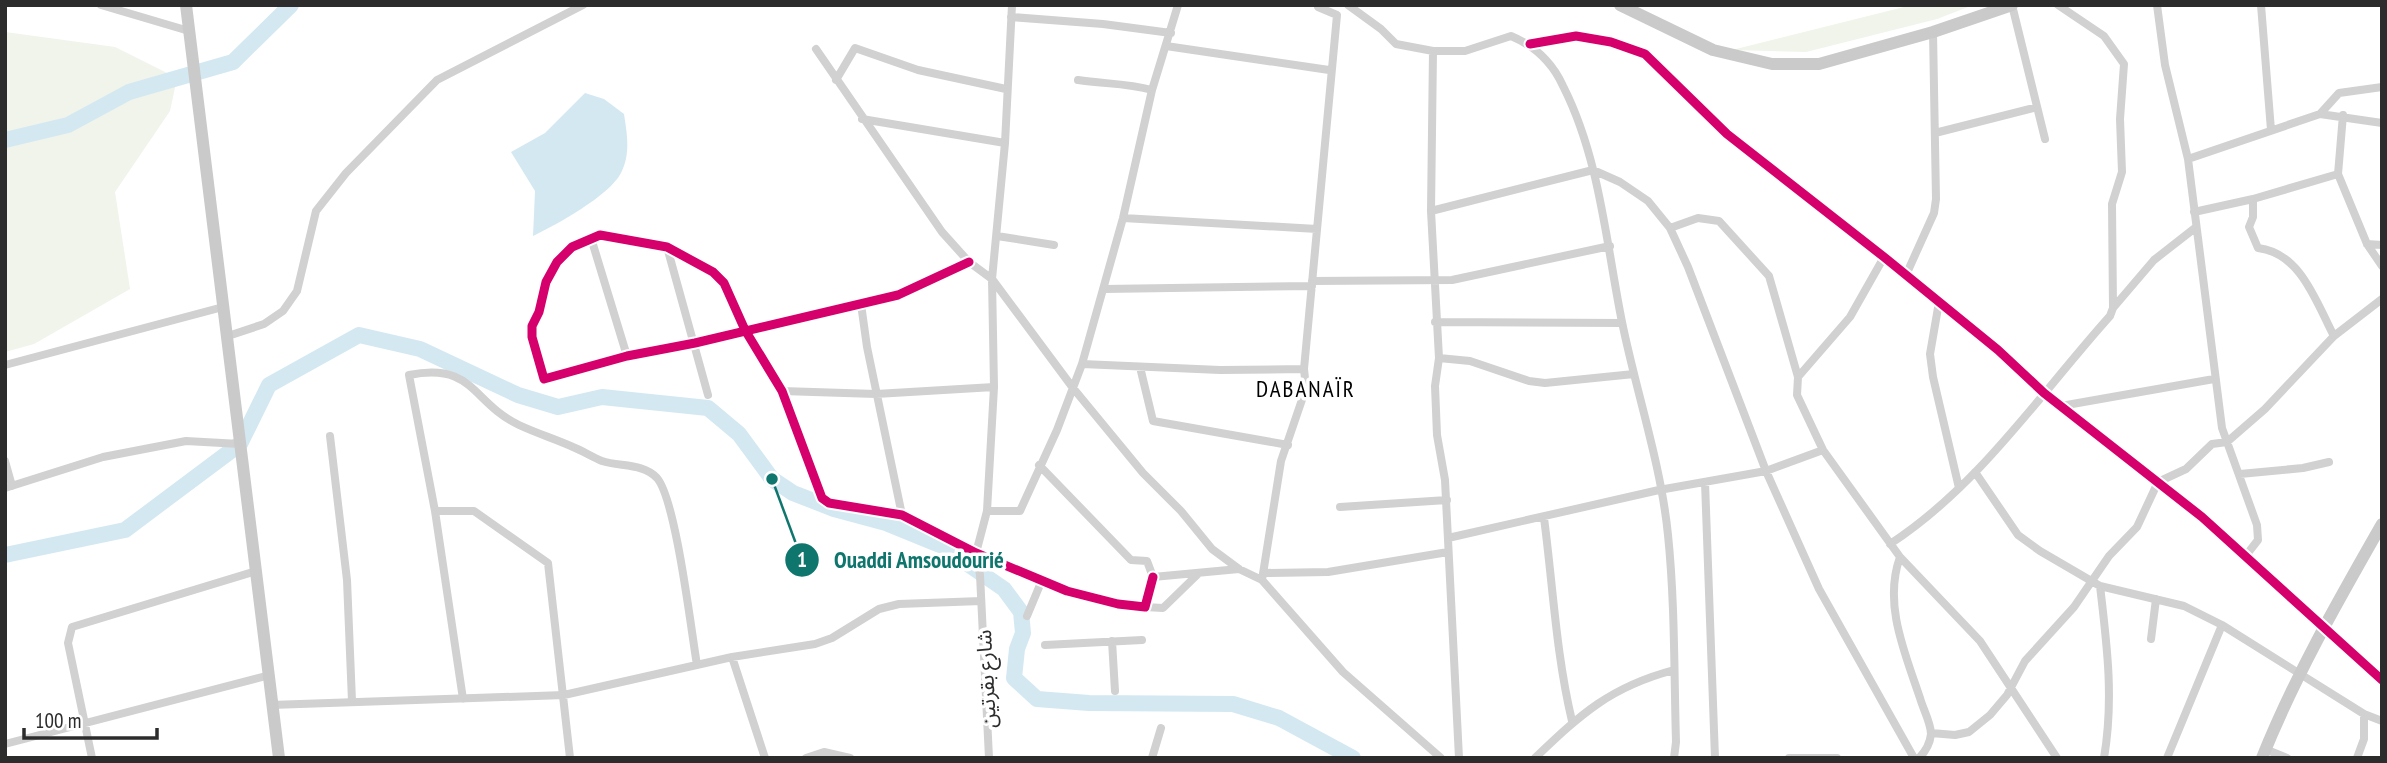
<svg xmlns="http://www.w3.org/2000/svg" width="2387" height="763" font-family="'PT Sans Narrow','Noto Sans Arabic',sans-serif">
  <style>
    .green { fill: #f0f4ea }
    .water { fill: #d4e8f2 }
    .lines { fill: none; stroke-linecap: round; stroke-linejoin: round }
    .river { stroke: #d4e8f2; stroke-width: 16 }
    .street { stroke: #d1d1d1; stroke-width: 8 }
    .secondary { stroke: #cacaca; stroke-width: 12 }
    .cycleway-casing { stroke: #fff; stroke-width: 13 }
    .cycleway { stroke: #d6006c; stroke-width: 9 }
    .labels { text-anchor: middle; dominant-baseline: central; stroke-width: 7; stroke-linejoin: round; paint-order: stroke }
    .street-label { font-size: 21px; fill: #2c2c2c; stroke: #fff }
    .neighbourhood-label { font-size: 23px; letter-spacing: 2px; fill: #000; stroke: #fff }
    .leader { fill: none; stroke: #0f766e; stroke-width: 2.5 }
    .callout-dot { fill: #0f766e; stroke: #fff; stroke-width: 2.5 }
    .mark-label { font-size: 21px; text-anchor: middle; font-weight: bold; fill: #fff }
    .callout-label { font-size: 23px; text-anchor: middle; font-weight: bold; fill: #0f766e; stroke: #fff; stroke-width: 7; stroke-linejoin: round; paint-order: stroke }
  </style>
  <rect width="100%" height="100%" fill="#fff"/>
  <path class="green" d="M 1912,5 L 1973,5 L 1937,19 L 1806,52 L 1732,50 Z
    M 5,32 L 115,47 L 177,78 L 170,111 L 115,192 L 130,289 L 34,344 L 5,352 Z"/>
  <path class="water" d="M 585,93 L 604,99 L 624,114 C 627,134 631,154 621,173 C 609,196 556,225 533,236 L 535,191 L 511,152 L 545,133 Z"/>
  <g class="lines">
    <path class="river" d="M 5,140 L 68,125 L 129,92 L 233,62 L 291,5
      M 5,555 L 125,530 L 240,444 L 269,385 L 359,335 L 420,349 L 518,395 L 558,407 L 602,397 L 708,408 L 739,434 L 772,479 L 793,493 L 834,509 L 886,523 L 940,545 L 1004,589 L 1021,612 L 1023,633 L 1017,649 L 1014,678 L 1037,699 L 1089,703 L 1233,704 L 1279,718 L 1353,758"/>
    <path class="street" d="M 101,5 L 189,31
      M 1323,5 L 1318,7 L 1337,15 L 1304,369 L 1306,388 L 1281,461 L 1262,580 L 1343,672 L 1441,758
      M 1348,5 L 1381,29 L 1396,44 L 1433,51 L 1465,51 L 1511,36 C 1535,46 1552,62 1563,86 C 1600,159 1606,243 1622,322 C 1636,391 1661,464 1668,535 C 1675,603 1674,673 1676,742 L 1674,758
      M 2012,5 L 2045,139
      M 2058,5 L 2104,36 L 2124,64 L 2120,119 L 2122,172 L 2112,204 L 2113,308
      M 2157,5 L 2165,65 L 2188,159 L 2222,428 L 2257,525 L 2258,540 L 2244,558
      M 2261,5 L 2271,130
      M 1011,17 L 1103,24 L 1171,33
      M 1530,44 L 1576,36 L 1611,42 L 1645,54 L 1727,134 L 1884,257 L 1998,350 L 2044,393 L 2202,517 L 2382,680
      M 1166,46 L 1329,70
      M 816,49 L 942,232 L 969,262 L 992,279 L 1073,388 L 1143,473 L 1181,511 L 1212,549 L 1239,569 L 1262,580
      M 1433,51 L 1431,211 L 1439,358 L 1435,386 L 1437,435 L 1445,480 L 1459,758
      M 836,80 L 855,48 L 918,70 L 1006,89
      M 1078,80 C 1103,84 1127,83 1152,90
      M 2320,114 L 2339,93 L 2382,87
      M 2343,115 L 2338,174 L 2367,244 L 2382,266
      M 862,119 L 1005,143
      M 1935,133 L 2037,107
      M 2188,159 L 2320,114 L 2382,123
      M 1431,211 L 1593,170 L 1620,182 L 1648,201 L 1670,228 L 1688,267 L 1766,471 L 1819,589 L 1914,758
      M 2194,212 L 2253,199
      M 1123,218 L 1317,229
      M 1670,228 L 1698,218 L 1719,221 L 1769,276 L 1798,377
      M 997,236 L 1054,245
      M 591,238 L 627,356
      M 2367,244 L 2382,245
      M 667,247 L 708,395
      M 1884,257 L 1850,317 L 1798,377 L 1797,395 L 1823,450 L 1900,557 C 1883,604 1905,653 1920,698 C 1923,709 1931,723 1931,734 C 1930,744 1926,751 1919,758
      M 969,262 L 898,295 L 695,343 L 627,356 L 544,379 L 532,337 L 532,326 L 539,312 L 546,282 L 557,262 L 572,247 L 600,235 L 667,247 L 713,272 L 724,283 L 745,330 L 782,391 L 822,498 L 829,503 L 902,515 L 976,553 L 1067,591 L 1118,604 L 1145,607 L 1153,577
      M 1906,275 L 1934,213 L 1936,199 L 1933,32
      M 1312,281 L 1452,280 L 1610,246
      M 1104,289 L 1312,286
      M 1939,302 L 1930,354 L 1933,377 L 1959,488
      M 861,304 L 867,347 L 902,515
      M 1435,322 L 1622,323
      M 228,336 L 264,324 L 283,311 L 297,291 L 316,211 L 346,173 L 437,80 L 583,5
      M 2334,336 C 2316,302 2301,253 2258,248 L 2249,227 L 2253,217 L 2253,199 L 2338,174
      M 1439,358 L 1470,361 L 1529,381 L 1545,383 L 1634,374
      M 1082,364 L 1220,370 L 1304,369
      M 5,365 L 223,307
      M 1140,367 L 1153,421 L 1288,445
      M 782,391 L 876,394 L 994,387
      M 2061,406 L 2214,379
      M 330,436 L 347,580 L 352,701
      M 5,461 L 12,486
      M 1039,465 L 1131,560 L 1147,561 L 1153,577 L 1239,569
      M 1975,472 L 2018,535 L 2040,551 L 2100,586 L 2184,606 L 2222,625 L 2364,714 L 2382,721
      M 2240,474 L 2303,468 L 2329,462
      M 1705,482 L 1715,758
      M 5,488 L 103,457 L 186,441 L 240,444
      M 1340,507 L 1447,500
      M 435,511 L 474,511 L 548,563 L 570,758
      M 987,511 L 1020,511 L 1057,430 L 1082,364 L 1123,218 L 1152,90 L 1178,5
      M 1544,518 C 1553,586 1556,654 1572,721
      M 1448,538 L 1659,490 L 1766,471 L 1823,450
      M 1890,544 C 1979,486 2040,394 2110,316 L 2113,308 L 2154,260 L 2195,228
      M 1900,557 L 1980,641 L 2057,758
      M 1264,573 L 1328,572 L 1448,552
      M 2100,586 C 2107,645 2114,699 2104,758
      M 1145,607 L 1163,608 L 1198,574
      M 1027,616 L 1042,580
      M 2151,639 L 2156,599
      M 1112,641 L 1115,691
      M 1045,645 L 1142,640
      M 732,657 L 765,758
      M 463,699 L 435,511 L 409,375 C 474,362 471,402 519,425 C 536,433 555,439 573,447 C 583,451 592,457 602,461 C 620,467 643,463 657,478 C 676,500 691,630 697,665
      M 271,705 L 564,695 L 732,657 L 815,644 L 832,638 L 879,609 L 899,604 L 981,601
      M 1931,733 L 1955,735 L 1969,732 L 1990,715 L 2007,695 L 2025,661 L 2074,607 L 2109,556 L 2137,527 L 2158,482 L 2186,469 L 2212,444 L 2227,442 L 2265,409 L 2334,336 L 2382,299
      M 5,744 L 270,675
      M 2265,749 L 2287,758
      M 92,758 L 68,643 L 72,627 L 256,571
      M 806,758 L 824,752 L 850,758
      M 989,758 L 980,575 L 976,553 L 987,511 L 994,387 L 992,279 L 1005,143 L 1012,5
      M 1152,758 L 1161,728
      M 1535,758 C 1581,714 1610,687 1674,670
      M 1789,758 L 1837,758
      M 2167,758 L 2222,625
      M 2357,758 L 2364,739 L 2364,714"/>
    <path class="secondary" d="M 186,5 L 279,758
      M 1620,5 L 1713,50 L 1772,64 L 1819,64 L 1933,32 L 2012,5
      M 2262,758 C 2295,676 2338,601 2382,524"/>
    <defs>
      <path id="cycleway" d="M 1530,44 L 1576,36 L 1611,42 L 1645,54 L 1727,134 L 1884,257 L 1998,350 L 2044,393 L 2202,517 L 2382,680
        M 969,262 L 898,295 L 695,343 L 627,356 L 544,379 L 532,337 L 532,326 L 539,312 L 546,282 L 557,262 L 572,247 L 600,235 L 667,247 L 713,272 L 724,283 L 745,330 L 782,391 L 822,498 L 829,503 L 902,515 L 976,553 L 1067,591 L 1118,604 L 1145,607 L 1153,577"/>
    </defs>
    <use href="#cycleway" class="cycleway-casing"/>
    <use href="#cycleway" class="cycleway"/>
  </g>
  <g class="labels">
    <g class="street-label">
      <text transform="translate(986 679) rotate(-93)">شارع بقرتين</text>
    </g>
    <g class="neighbourhood-label">
      <text x="1306" y="388">DABANAÏR</text>
    </g>
  </g>
  <path class="leader" d="M772 479L802 560"/>
  <g class="callout-dot">
    <circle cx="772" cy="479" r="7"/>
    <circle cx="802" cy="560" r="18"/>
  </g>
  <g class="mark-label">
    <text x="802" y="567">1</text>
  </g>
  <g class="callout-label">
    <text x="919" y="568">Ouaddi Amsoudourié</text>
  </g>
  <rect width="2387" height="763" fill="none" stroke="#2c2c2c" stroke-width="14"/>
  <path d="M24 728v10h133v-10" fill="none" stroke="#2c2c2c" stroke-width="3.5"/>
  <text x="35" y="728" font-size="21" fill="#2c2c2c" stroke="#ffffff" stroke-width="5" paint-order="stroke">100 m</text>
</svg>
